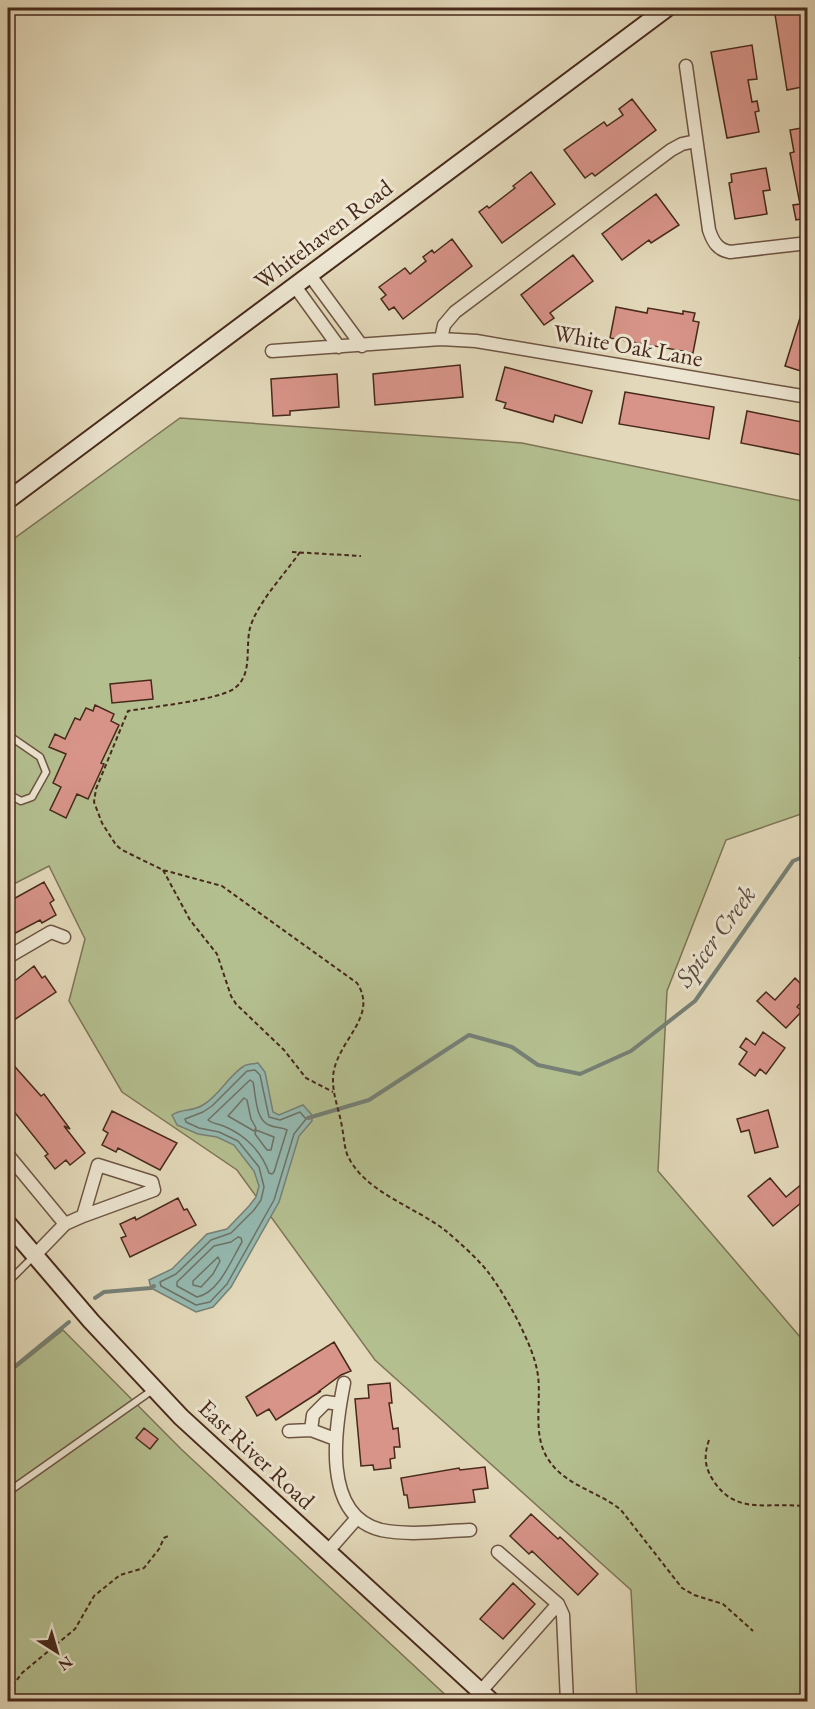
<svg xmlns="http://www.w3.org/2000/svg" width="815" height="1709" font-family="'EB Garamond',serif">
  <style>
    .green { fill: #b4bf90; stroke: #7e7456; stroke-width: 1.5 }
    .water { fill: #95bab2; stroke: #768076; stroke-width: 1.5 }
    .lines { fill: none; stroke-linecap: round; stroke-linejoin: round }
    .shore { stroke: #6e7266; stroke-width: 1.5 }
    .stream { stroke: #768076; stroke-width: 4 }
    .building { fill: #d89489; stroke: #47291b; stroke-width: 1.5 }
    .lane-casing { stroke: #6e5543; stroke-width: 9 }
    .street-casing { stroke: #6e5543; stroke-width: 15 }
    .secondary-casing { stroke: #47291b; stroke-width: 20 }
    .path { stroke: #47291b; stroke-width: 2; stroke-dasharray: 4.5 3; stroke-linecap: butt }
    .lane { stroke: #ede6d2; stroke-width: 6 }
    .street { stroke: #ede6d2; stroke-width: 12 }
    .secondary { stroke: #ede6d2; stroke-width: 16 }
    .labels { text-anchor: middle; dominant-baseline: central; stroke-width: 6; stroke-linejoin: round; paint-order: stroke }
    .street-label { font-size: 24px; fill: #47291b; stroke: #ede6d2 }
    .water-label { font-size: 26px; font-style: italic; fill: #5a4d41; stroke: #ede6d2 }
  </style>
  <rect width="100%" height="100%" fill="#e3d9ba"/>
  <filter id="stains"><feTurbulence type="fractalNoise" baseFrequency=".00333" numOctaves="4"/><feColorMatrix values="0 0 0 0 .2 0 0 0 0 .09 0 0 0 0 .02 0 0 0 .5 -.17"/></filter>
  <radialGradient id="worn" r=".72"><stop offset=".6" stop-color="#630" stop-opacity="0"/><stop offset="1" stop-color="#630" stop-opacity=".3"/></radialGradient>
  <path class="green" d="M 180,418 L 522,443 L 807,502 L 807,812 L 726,840 L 667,991 L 658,1171 L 807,1345 L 807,1701 L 637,1701 L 631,1590 L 375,1360 L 237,1170 L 122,1092 L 69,1001 L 85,939 L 49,866 L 8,887 L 8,543 Z
    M 63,1330 L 181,1449 L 452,1701 L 8,1702 L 8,1374 Z"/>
  <path class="water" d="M 258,1063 L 265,1072 L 273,1112 L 279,1115 L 303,1105 L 312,1115 L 312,1121 L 299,1136 L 279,1202 L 231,1287 L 213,1307 L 196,1312 L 151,1288 L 149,1280 L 172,1269 L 207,1234 L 227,1229 L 249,1206 L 256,1197 L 259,1186 L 254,1171 L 234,1145 L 217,1137 L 198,1134 L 177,1125 L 172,1115 C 182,1108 192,1112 203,1105 C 219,1096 229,1075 244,1066 C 247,1064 254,1064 258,1063 Z"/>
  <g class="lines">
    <path class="shore" d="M 255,1070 L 260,1075 L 269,1117 L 280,1120 L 300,1112 L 306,1119 L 294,1134 L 274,1200 L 227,1284 L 210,1302 L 196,1305 L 161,1286 L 160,1282 L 176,1274 L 211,1240 L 231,1233 L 254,1210 L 261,1200 L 264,1187 L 259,1167 L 238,1141 L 219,1132 L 199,1128 L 186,1122 L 185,1119 L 203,1112 L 212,1106 L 247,1071 Z
      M 250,1080 L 253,1082 C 256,1095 255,1119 269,1125 C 275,1128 282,1127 287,1130 L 274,1172 L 272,1174 L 269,1173 C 262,1152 246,1136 226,1127 C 220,1124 213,1124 208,1120 Z
      M 244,1098 L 247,1100 L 251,1119 L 256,1128 L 254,1131 L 228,1116 Z
      M 256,1130 L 274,1137 L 271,1150 L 267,1150 L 255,1134 Z
      M 238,1237 L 241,1238 L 242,1242 C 231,1260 219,1293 197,1297 L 177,1286 L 177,1282 L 214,1246 L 231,1242 Z
      M 218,1257 L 220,1261 L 213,1274 L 201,1287 L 193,1285 L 193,1281 Z"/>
    <path class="stream" d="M 308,1118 L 369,1100 L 469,1035 L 512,1047 L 538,1065 L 580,1074 L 631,1051 L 695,1001 L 793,861 L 808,855
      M 95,1298 L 104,1292 L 151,1288 L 154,1286
      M 8,1372 L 69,1322"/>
  </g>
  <path class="building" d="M 774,8 L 804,8 L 807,32 L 807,86 L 787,90 Z
    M 752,45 L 757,79 L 748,80 L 752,102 L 757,101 L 759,111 L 755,112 L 759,132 L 727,138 L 711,52 Z
    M 632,99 L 656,130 L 595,176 L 592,173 L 585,178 L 564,150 L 604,122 L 607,126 L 623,115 L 619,109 Z
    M 807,127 L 807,218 L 796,220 L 793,205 L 800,204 L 790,153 L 794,152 L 790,130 Z
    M 766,168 L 770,190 L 763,191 L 767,214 L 735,219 L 729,183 L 732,182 L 731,174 Z
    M 531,172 L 555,204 L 502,243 L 479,212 L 487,206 L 489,208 L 515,188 L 513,186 Z
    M 656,194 L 679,225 L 651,243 L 649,240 L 622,260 L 602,234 Z
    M 452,239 L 472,266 L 403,319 L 394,307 L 389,310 L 381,299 L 386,295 L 379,287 L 405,268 L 410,274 L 426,261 L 423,257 L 432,250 L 434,253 Z
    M 573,255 L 593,281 L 550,313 L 554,318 L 544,325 L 521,295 Z
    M 805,302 L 807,302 L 807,373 L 785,366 Z
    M 616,307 L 647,313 L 648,308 L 683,314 L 683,311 L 695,313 L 693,321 L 699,322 L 693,353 L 610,338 Z
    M 460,365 L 463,397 L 375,405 L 373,374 Z
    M 505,367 L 592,391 L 582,423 L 555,415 L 553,422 L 504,408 L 506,403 L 496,400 Z
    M 337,374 L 339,407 L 290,411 L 290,415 L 273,416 L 271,379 Z
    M 625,392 L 714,407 L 709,439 L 619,424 Z
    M 747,411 L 807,423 L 807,456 L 741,443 Z
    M 151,680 L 153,699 L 112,703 L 110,684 Z
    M 95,705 L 114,714 L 111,721 L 119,725 L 101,763 L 104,764 L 88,799 L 77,794 L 66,818 L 50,810 L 61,787 L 53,783 L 66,754 L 49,747 L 55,734 L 65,739 L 75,718 L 80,720 L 86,708 L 93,711 Z
    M 44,882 L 54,900 L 50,903 L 56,915 L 42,923 L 40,920 L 8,937 L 8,902 Z
    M 34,966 L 42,978 L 45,976 L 56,992 L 8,1024 L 8,986 Z
    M 795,978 L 807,990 L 807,996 L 797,1007 L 802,1011 L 786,1028 L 757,1001 L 766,992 L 775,1000 Z
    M 763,1032 L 785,1048 L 766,1074 L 760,1069 L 755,1076 L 739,1064 L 747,1052 L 740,1047 L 746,1038 L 755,1045 Z
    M 8,1059 L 41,1096 L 44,1094 L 70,1129 L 64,1126 L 85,1153 L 70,1165 L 66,1160 L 55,1169 L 45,1156 L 48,1154 L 8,1104 Z
    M 768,1110 L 778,1147 L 755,1153 L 749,1130 L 741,1132 L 737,1119 Z
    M 112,1111 L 177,1143 L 160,1170 L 118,1148 L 116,1152 L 102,1145 L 108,1133 L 103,1130 Z
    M 770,1178 L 786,1197 L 803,1183 L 807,1189 L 807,1198 L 773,1226 L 748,1196 Z
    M 178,1198 L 184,1210 L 187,1209 L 196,1225 L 130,1257 L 121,1238 L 126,1236 L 120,1224 L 135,1217 L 136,1220 Z
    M 334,1342 L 351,1371 L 341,1375 L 318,1392 L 321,1391 L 276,1420 L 269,1409 L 257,1416 L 246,1397 Z
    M 390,1383 L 392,1403 L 389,1403 L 393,1429 L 398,1428 L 400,1447 L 394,1447 L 395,1458 L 390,1459 L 391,1468 L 374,1470 L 373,1465 L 361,1466 L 355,1399 L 369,1398 L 368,1385 Z
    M 144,1428 L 158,1439 L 150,1449 L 136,1438 Z
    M 485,1467 L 488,1488 L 473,1490 L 475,1502 L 409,1508 L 407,1495 L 404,1495 L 401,1478 L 459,1468 L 460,1470 Z
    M 531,1514 L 558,1539 L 560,1537 L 598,1574 L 578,1595 L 532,1551 L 529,1554 L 510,1536 Z
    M 513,1583 L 535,1604 L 503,1639 L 480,1619 Z"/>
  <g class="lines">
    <defs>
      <path id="lane" d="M 8,726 L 11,737 L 8,753
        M 8,794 L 21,801 L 32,797 L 46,772 L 40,757 L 11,737
        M 8,1282 L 33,1257
        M 8,1492 L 154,1389"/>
      <path id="street" d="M 686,66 L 709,230 C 713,242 718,250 730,252 L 808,243
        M 309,274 L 362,346
        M 294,285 L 339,347
        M 441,339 L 444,325 L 455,312 L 671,150 L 682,144 L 696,141
        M 272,351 L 441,339 L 476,341 L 808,397
        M 8,957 L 51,932 L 64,937
        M 8,1155 L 65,1224
        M 35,1255 L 65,1224 L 83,1216 L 154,1190 L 152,1182 L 98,1165 L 83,1216
        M 344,1383 C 335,1428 321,1515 381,1530 C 410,1536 441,1531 470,1530
        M 311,1430 L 313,1415 L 326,1402 L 340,1404
        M 289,1431 L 311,1430 L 335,1439
        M 328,1551 L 357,1518
        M 498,1552 L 558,1604 L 563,1615 L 567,1702
        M 481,1691 L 558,1604"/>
      <path id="secondary" d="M 8,500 L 667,8
        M 8,1224 L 91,1321 L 181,1417 L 492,1702"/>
    </defs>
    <use href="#lane" class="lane-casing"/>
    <use href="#street" class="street-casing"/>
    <use href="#secondary" class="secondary-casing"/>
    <path class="path" d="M 292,552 L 361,556
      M 300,552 C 285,574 257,603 250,628 C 245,648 253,674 235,688 C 220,700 150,707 128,711 L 96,789 L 94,802 L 102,823 L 116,845 L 122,850 L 163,870 L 222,886 L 357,983 C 378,1015 341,1038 334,1070 C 330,1090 339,1108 342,1127 C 344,1137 344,1145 347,1154 C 363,1192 416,1207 446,1231 C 458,1241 479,1260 488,1272 C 505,1294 532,1343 537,1370 C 543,1398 531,1433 548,1459 C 565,1486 598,1491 621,1510 L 682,1588 L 694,1595 L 723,1604 L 753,1631
      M 799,658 L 808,657
      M 163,870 L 190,920 L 217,954 L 231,996 L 236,1004 L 284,1050 L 306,1078 L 333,1092
      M 709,1440 C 704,1455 704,1466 713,1480 C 737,1518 771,1500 808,1507
      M 8,1692 L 22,1673 L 75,1629 L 94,1596 L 120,1575 L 144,1568 L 159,1549 L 164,1538 L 168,1536"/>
    <use href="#lane" class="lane"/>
    <use href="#street" class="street"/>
    <use href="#secondary" class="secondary"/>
  </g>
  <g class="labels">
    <g class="street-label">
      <text transform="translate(323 234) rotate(-37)">Whitehaven Road</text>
      <text transform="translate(628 345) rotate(10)">White Oak Lane</text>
      <text transform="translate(257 1454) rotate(43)">East River Road</text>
    </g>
    <g class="water-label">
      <text transform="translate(715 936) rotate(-54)">Spicer Creek</text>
    </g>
  </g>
  <rect width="815" height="1709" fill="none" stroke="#e3d9ba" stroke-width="30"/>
  <rect x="9" y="9" width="797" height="1691" fill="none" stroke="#47291b" stroke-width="3"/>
  <rect x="15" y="15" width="785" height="1679" fill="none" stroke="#47291b" stroke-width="1.5"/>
  <g transform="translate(57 1652) rotate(143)" stroke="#ede6d2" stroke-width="4.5" paint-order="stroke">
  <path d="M0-4.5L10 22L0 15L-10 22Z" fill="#47291b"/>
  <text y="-9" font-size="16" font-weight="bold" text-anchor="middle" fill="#47291b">N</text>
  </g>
  <rect width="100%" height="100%" filter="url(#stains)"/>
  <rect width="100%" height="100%" fill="url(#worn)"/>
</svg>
